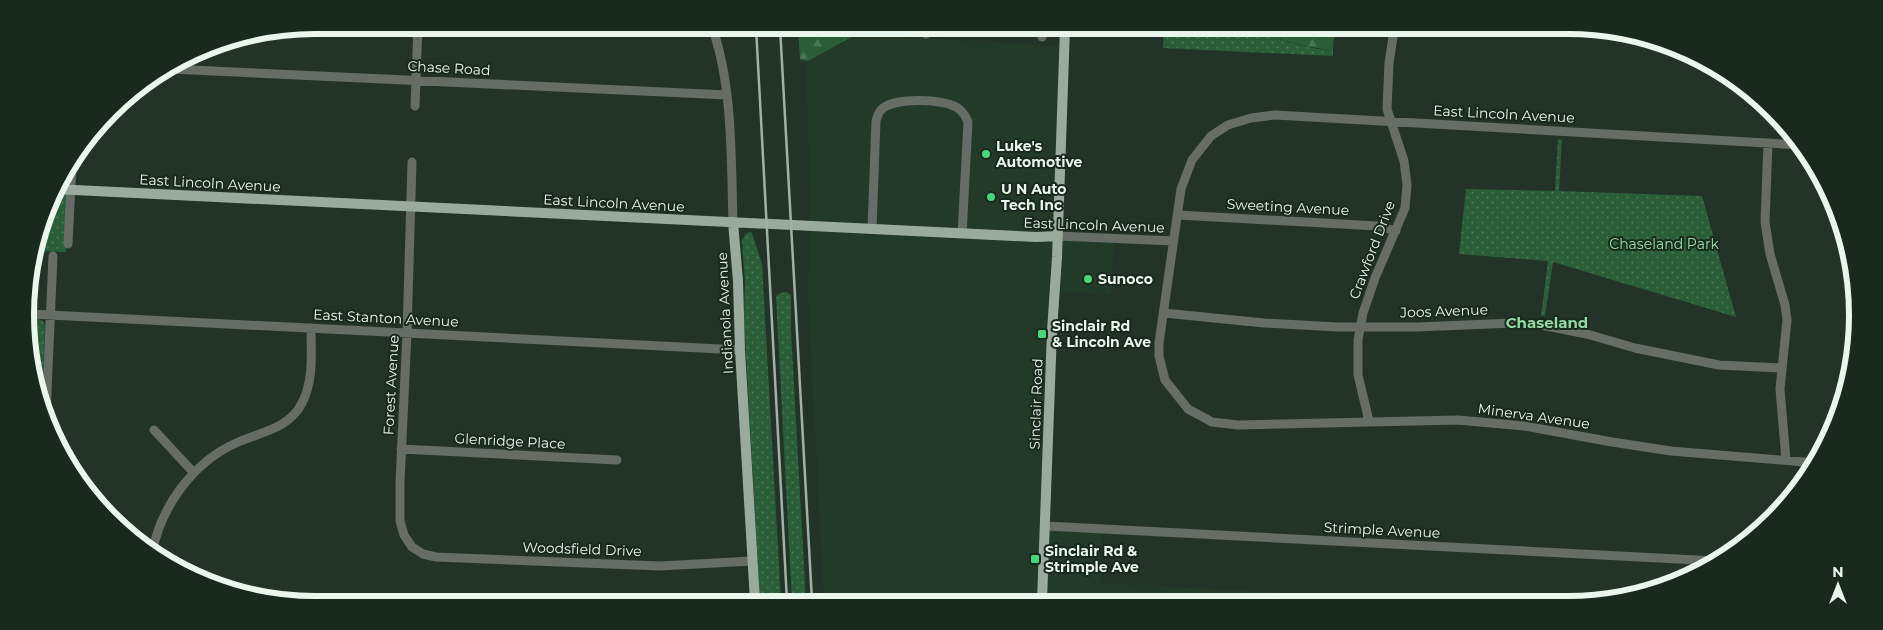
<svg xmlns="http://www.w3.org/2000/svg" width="1883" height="630" font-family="Montserrat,sans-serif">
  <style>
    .built { fill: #233a29 }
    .grass { fill: url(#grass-dots) }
    .forest { fill: url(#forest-firs) }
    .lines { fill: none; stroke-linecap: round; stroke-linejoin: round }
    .minor { stroke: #656d66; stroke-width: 9 }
    .major { stroke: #9aab9d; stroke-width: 10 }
    .rail { stroke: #a3b0a5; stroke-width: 2.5 }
    .poi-dot { fill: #45d77a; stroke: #19291d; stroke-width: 2 }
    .labels { text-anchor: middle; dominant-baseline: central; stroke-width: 4; stroke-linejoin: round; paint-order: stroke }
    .street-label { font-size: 14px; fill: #eaf5ec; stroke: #19291d }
    .poi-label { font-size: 14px; font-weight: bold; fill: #eaf5ec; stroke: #19291d; text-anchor: start }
    .park-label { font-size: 14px; fill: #92e1a6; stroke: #19291d }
    .neighbourhood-label { font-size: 15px; font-weight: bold; fill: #94d9a5; stroke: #19291d }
    .rim { fill: none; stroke: #eaf5ec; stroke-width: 6 }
  </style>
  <defs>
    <pattern id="grass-dots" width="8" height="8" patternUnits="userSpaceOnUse" patternTransform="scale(1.25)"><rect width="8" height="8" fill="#295e39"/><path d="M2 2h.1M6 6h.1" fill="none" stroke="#487656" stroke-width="1.8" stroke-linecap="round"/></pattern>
    <pattern id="forest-firs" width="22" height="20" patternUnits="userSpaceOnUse" patternTransform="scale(1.25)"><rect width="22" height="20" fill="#295e39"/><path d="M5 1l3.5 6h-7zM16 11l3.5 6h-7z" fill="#487656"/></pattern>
  </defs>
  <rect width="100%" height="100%" fill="#233327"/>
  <path class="built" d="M 857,34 L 1065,47 L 1057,234 L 1114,237 L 1111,294 L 1055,292 L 1045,523 L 1102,527 L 1100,583 L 1453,602 L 824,601 L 808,296 L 810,197 L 806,68 L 808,61 Z"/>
  <path class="grass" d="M 1164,29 L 1250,29 L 1292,43 L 1318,49 L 1333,50 L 1333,56 L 1163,48 Z
    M 1558,139 L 1562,140 L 1559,191 L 1702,196 L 1736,317 L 1553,262 L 1545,316 L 1541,316 L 1548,261 L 1459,254 L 1466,189 L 1555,191 Z
    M 70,167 L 66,252 L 35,251 L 55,186 Z
    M 749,232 L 752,233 L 762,264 L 781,601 L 760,601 L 744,319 L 745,281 L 742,240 L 745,235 Z
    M 786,292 L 791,295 L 791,331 L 806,601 L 792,601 L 776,297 L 780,293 Z
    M 30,318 C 37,318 42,318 45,325 L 42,405 L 35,390 Z"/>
  <path class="forest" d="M 798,27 L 801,27 L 802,31 L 857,34 L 808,61 L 800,60 Z
    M 1250,29 L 1306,29 L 1310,33 L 1334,36 L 1333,50 C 1304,48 1277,38 1250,29 Z"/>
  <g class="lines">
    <path class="minor" d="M 712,27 C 733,85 731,160 733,222
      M 926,34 L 926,28
      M 1042,37 L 1042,28
      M 170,69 L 727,95
      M 415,106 L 418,25
      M 1768,143 L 1765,222 L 1770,254 L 1785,305 L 1787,320 L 1780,389 L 1786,460
      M 1800,145 L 1275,115 L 1251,118 L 1228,125 L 1211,136 L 1192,160 L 1181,189 L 1159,343 L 1159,356 L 1165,380 L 1188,409 L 1212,422 L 1238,425 L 1458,420 L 1524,426 L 1612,442 L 1671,451 L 1817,463
      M 412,162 L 407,333 L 400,482 L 400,521 L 404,535 L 412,547 L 423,554 L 436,557 L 660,566 L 752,561
      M 1178,215 L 1377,226 L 1396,231
      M 872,229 L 876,121 C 877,118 878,113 881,110 C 892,97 946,98 959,109 C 963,112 966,117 968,122 L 962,234
      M 1058,236 L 1173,241
      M 68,244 L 72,164
      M 1164,313 L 1264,323 L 1337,327 L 1417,327 L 1514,323 L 1541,325 L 1587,334 L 1635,348 L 1719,365 L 1781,368
      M 30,314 L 740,350
      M 46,415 L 53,256
      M 1369,421 L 1358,375 L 1358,340 L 1363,313 L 1375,278 L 1405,208 L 1407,185 L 1404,161 L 1387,109 L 1389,63 L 1394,30
      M 154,430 L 194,473
      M 401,449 L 617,460
      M 1046,526 L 1716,561
      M 152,554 C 160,508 192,463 236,443 C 260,432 289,429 302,403 C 314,380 311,352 311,328"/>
    <path class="major" d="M 54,189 L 1036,237 L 1058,236
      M 733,222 L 738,281 L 740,350 L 755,601
      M 1042,601 L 1052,331 L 1057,257 L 1065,28"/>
    <path class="rail" d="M 756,27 L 787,601
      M 780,27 L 812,601"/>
  </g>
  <g class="poi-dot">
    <circle cx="986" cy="154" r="5"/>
    <circle cx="991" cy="197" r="5"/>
    <circle cx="1088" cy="279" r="5"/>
    <rect x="1037" y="329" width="10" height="10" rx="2.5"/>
    <rect x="1030" y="554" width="10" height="10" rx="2.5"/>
  </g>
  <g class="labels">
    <g class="street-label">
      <text transform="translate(449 68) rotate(3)">Chase Road</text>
      <text transform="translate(1504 114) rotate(3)">East Lincoln Avenue</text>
      <text transform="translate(210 183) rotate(3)">East Lincoln Avenue</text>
      <text transform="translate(614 203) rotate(3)">East Lincoln Avenue</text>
      <text transform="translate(1288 207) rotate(3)">Sweeting Avenue</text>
      <text transform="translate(1094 225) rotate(2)">East Lincoln Avenue</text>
      <text transform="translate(1372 250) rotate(-69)">Crawford Drive</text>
      <text transform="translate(1444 311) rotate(-2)">Joos Avenue</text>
      <text transform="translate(725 313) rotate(-93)">Indianola Avenue</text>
      <text transform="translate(386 318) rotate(3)">East Stanton Avenue</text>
      <text transform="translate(391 385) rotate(-87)">Forest Avenue</text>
      <text transform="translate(1036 404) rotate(-88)">Sinclair Road</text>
      <text transform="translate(1534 416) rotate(8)">Minerva Avenue</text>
      <text transform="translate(510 441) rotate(3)">Glenridge Place</text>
      <text transform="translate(1382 530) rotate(3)">Strimple Avenue</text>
      <text transform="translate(582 549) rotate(2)">Woodsfield Drive</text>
    </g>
    <g class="poi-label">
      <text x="996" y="146">Luke's<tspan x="996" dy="16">Automotive</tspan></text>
      <text x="1001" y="189">U N Auto<tspan x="1001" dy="16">Tech Inc</tspan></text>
      <text x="1098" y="279">Sunoco</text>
      <text x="1052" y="326">Sinclair Rd<tspan x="1052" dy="16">&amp; Lincoln Ave</tspan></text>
      <text x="1045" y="551">Sinclair Rd &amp;<tspan x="1045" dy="16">Strimple Ave</tspan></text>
    </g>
    <g class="park-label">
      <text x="1664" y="244">Chaseland Park</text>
    </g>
    <g class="neighbourhood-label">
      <text x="1547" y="322">Chaseland</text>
    </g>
  </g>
  <path d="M0 0H1883V630H0ZM315 34H1568A281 281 0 0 1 1849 315V315A281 281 0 0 1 1568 596H315A281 281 0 0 1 34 315V315A281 281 0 0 1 315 34Z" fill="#19291d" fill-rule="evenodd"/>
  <path class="rim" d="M315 34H1568A281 281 0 0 1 1849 315V315A281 281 0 0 1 1568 596H315A281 281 0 0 1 34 315V315A281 281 0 0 1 315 34Z"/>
  <g transform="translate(1838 585)" stroke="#19291d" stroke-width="4" paint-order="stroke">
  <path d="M0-4L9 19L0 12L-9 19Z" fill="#eaf5ec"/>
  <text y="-8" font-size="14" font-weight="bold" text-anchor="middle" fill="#eaf5ec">N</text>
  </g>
</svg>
